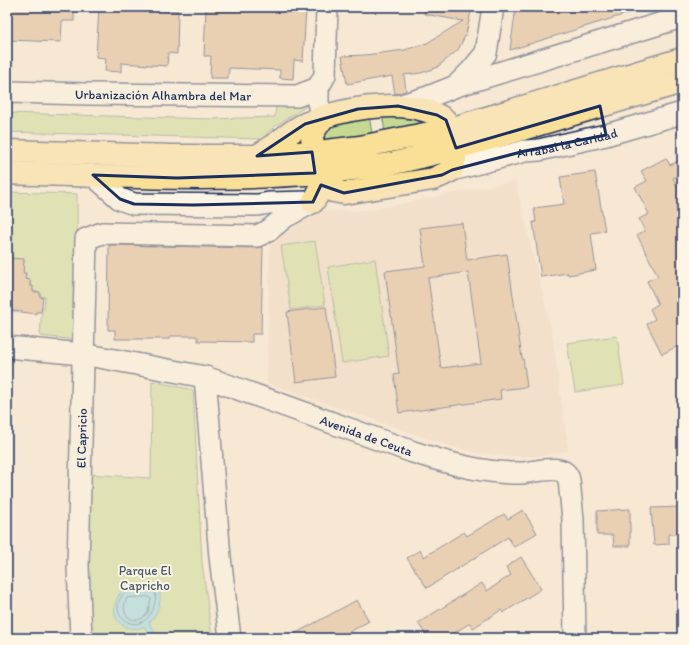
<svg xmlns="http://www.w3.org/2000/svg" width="689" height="645" font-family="Itim,sans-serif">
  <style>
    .built { fill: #edd8be }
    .green { fill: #c5da90; stroke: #708477 }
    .water { fill: #87d4e6; stroke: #5c92b0 }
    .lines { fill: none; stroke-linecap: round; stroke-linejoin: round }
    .shore { stroke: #467194; stroke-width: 1 }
    .building { fill: #dbb48c; stroke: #1b2f5e; fill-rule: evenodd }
    .minor-casing { stroke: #1b2f5e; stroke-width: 24 }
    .major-casing { stroke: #1b2f5e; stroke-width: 25 }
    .minor { stroke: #fcf5e5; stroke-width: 21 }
    .major { stroke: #fadf96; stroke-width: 22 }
    .marked { fill: none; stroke: #1b2f5e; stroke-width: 3; stroke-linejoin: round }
    .labels { text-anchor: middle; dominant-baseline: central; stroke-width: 4; stroke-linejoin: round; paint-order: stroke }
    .street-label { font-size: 13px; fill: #1b2f5e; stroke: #fcf5e5 }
    .park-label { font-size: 13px; fill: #465a6a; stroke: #fcf5e5 }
  </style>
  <rect width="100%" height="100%" fill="#f5e8d3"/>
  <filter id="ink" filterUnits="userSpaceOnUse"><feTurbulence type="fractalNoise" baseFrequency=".025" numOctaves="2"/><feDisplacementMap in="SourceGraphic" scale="8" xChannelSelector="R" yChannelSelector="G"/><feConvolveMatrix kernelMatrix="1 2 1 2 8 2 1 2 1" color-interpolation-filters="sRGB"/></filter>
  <g filter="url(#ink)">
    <path class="built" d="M 515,181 L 552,333 L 568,451 L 538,456 L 505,456 L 479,453 L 450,446 L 267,383 L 270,244 L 319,211 L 371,210 Z"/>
    <path class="green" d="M 306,99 L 308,105 L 274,127 L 261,139 L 7,132 L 7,113 L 211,119 L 275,117 L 276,105 Z
      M 400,114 L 428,122 L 385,131 L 382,115 Z
      M 369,115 L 372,134 L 317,141 L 326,126 Z
      M 7,192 L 77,194 L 78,340 L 40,336 L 42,307 L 44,308 L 45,297 L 40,297 L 40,292 L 33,292 L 33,286 L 30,286 L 30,280 L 25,279 L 26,274 L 23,273 L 24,260 L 7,258 Z
      M 315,241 L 325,305 L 291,310 L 281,246 Z
      M 375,259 L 389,356 L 342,363 L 328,267 Z
      M 617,336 L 624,385 L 575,392 L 567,343 Z
      M 152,381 L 193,390 L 202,562 L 212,638 L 88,638 L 88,474 L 151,478 Z"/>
    <path class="water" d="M 156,584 C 165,595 158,615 149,623 L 159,638 L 151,638 L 144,626 C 138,630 132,629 126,627 C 108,619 114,598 125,587 C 134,591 149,590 156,584 Z"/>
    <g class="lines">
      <path class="shore" d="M 154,591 L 156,595 C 152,645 99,620 125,592 Z
        M 149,597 L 151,599 C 150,603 149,608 148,612 C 139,628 116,618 127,598 Z"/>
    </g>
    <path class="building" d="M 7,7 L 74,7 L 74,21 L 62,21 L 61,42 L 7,40 Z
      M 99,7 L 168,7 L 168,10 L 178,11 L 177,54 L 168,53 L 167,66 L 121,63 L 121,72 L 105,71 L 106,58 L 96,57 Z
      M 206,7 L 285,10 L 285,7 L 306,8 L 303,61 L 294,60 L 293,79 L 280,78 L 280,70 L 229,68 L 228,78 L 210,78 L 211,56 L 204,56 Z
      M 425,7 L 472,7 L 466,34 L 458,50 L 436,68 L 421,73 L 404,75 L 406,91 L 395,94 L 392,76 L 347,84 L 342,56 L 365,55 L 405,50 L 427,43 L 463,21 L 424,14 Z
      M 516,7 L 639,7 L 639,10 L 510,50 Z
      M 666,158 L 670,165 L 682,159 L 682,174 L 673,178 L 682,196 L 682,344 L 662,354 L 647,324 L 655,319 L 650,309 L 658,304 L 647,281 L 658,276 L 637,235 L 645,231 L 639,219 L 649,214 L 635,187 L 647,181 L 641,171 Z
      M 595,172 L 605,231 L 591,233 L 596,270 L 568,275 L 568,273 L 541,277 L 533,222 L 536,222 L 534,208 L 564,204 L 560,177 Z
      M 462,223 L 467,260 L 507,254 L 522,358 L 523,358 L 527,387 L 500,390 L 501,399 L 399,413 L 394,375 L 399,374 L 385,271 L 425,266 L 420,228 ZM 468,272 L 481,363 L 441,368 L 428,278 Z
      M 109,245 L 257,248 L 263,247 L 261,334 L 252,334 L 252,342 L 198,341 L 198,337 L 194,336 L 170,336 L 170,339 L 115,339 L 115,330 L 108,330 Z
      M 7,258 L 24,259 L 23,273 L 26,273 L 25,279 L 30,280 L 30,286 L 33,286 L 33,292 L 40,292 L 40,297 L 43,297 L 41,312 L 36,312 L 36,314 L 7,310 Z
      M 326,307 L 335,377 L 296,382 L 287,312 Z
      M 682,507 L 682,534 L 669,534 L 669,544 L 654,545 L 651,508 Z
      M 630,509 L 630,546 L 614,546 L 613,535 L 597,535 L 597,511 Z
      M 523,510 L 537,533 L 514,547 L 508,537 L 427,588 L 407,558 L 420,550 L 424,557 L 464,532 L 467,536 L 504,514 L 508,519 Z
      M 521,557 L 541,589 L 503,613 L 501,610 L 473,628 L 470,623 L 446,638 L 428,638 L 418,623 L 482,583 L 487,591 L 511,575 L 506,567 Z
      M 357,600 L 369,621 L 339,638 L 287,638 Z"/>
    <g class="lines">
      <defs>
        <g id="minor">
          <path d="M 457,85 L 471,71 L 486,53 L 493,7"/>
          <path id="s1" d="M 7,92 L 88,94 L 297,96 L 318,88"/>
          <path d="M 398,106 L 428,97 L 456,86 L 682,17"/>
          <path d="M 323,118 L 318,103 L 318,88 L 325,75 L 327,7"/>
          <path id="s2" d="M 452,170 L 525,151 L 539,150 L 606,135 L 682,113"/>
          <path d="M 93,175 L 120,199 L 134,204 L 258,205 L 269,203 L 309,202"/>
          <path id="s3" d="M 7,347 L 83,354 L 205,377 L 413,452 C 448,463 485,474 522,473 C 536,472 565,462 569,480 L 573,519 L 575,638"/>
          <path d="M 205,377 L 220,557 L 230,638"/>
          <path id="s4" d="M 81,638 L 78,567 L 86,239 L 102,233 L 257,236 L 268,231 L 285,217 L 313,202"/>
        </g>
        <path id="major" d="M 7,151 L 172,156 L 257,156 L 326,151 L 360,147 L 450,129 L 682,59
          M 260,154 C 276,146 289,131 305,124 C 338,109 396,99 430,112 C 435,114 442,116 446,121 C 450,126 456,143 456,149 C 456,156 454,163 452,170 L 442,175 L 433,179 L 344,193 L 333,191 L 321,185 L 315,173 L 312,136 L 314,131 L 323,118
          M 7,173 C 132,177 259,185 383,165 C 425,158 466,145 506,134 C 565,117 623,99 682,82
          M 313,202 L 318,194 L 321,185"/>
      </defs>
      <use href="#minor" class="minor-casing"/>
      <use href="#major" class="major-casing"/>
      <use href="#minor" class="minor"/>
      <use href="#major" class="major"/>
    </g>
  </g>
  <path d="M0 0H689V645H0ZM 398,106 L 437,115 L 446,120 L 456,148 L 600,106 L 606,135 L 525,151 L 452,170 L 442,175 L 344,193 L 321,185 L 313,202 L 193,205 L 134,204 L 120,199 L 93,175 L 177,178 L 315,173 L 312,152 L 257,156 L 305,124 L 358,109 Z" fill="#f5e8d3" fill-opacity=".55" fill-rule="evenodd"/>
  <path class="marked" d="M 398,106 L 437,115 L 446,120 L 456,148 L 600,106 L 606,135 L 525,151 L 452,170 L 442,175 L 344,193 L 321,185 L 313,202 L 193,205 L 134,204 L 120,199 L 93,175 L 177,178 L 315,173 L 312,152 L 257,156 L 305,124 L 358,109 Z"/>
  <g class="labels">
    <g class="street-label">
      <text stroke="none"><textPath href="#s1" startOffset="156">Urbanización Alhambra del Mar</textPath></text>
      <text stroke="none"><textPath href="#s2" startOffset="118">Arrabal la Caridad</textPath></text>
      <text stroke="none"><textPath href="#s3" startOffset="372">Avenida de Ceuta</textPath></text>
      <text stroke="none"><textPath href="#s4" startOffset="200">El Capricio</textPath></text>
    </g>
    <g class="park-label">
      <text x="145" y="570">Parque El<tspan x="145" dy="15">Capricho</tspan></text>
    </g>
  </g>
  <rect width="689" height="645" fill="none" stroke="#fcf5e5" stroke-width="24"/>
  <rect x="12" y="12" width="665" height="621" fill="none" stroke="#1b2f5e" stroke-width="1.5" filter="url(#ink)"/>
</svg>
